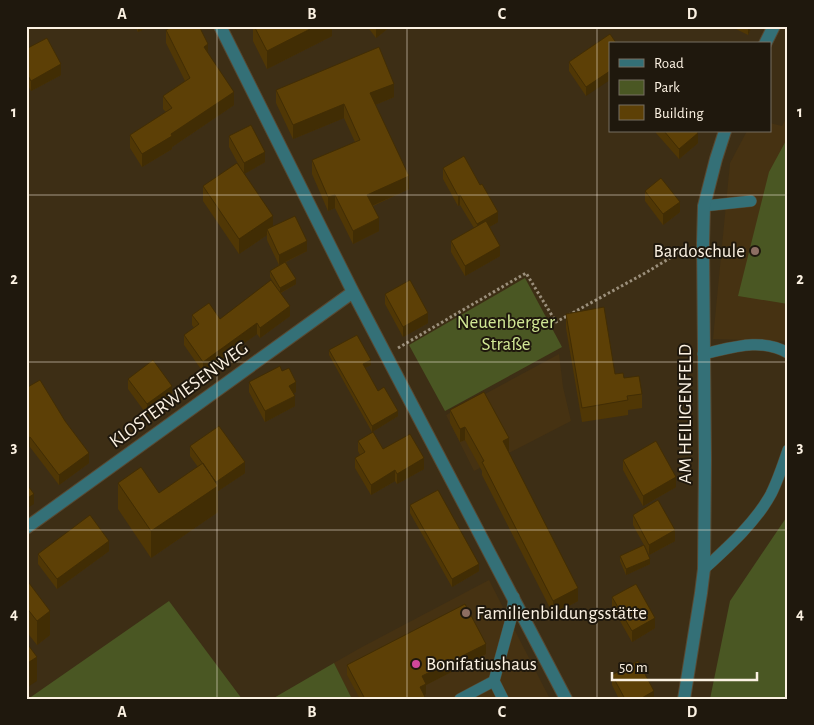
<svg xmlns="http://www.w3.org/2000/svg" width="814" height="725" font-family="'Alegreya Sans',sans-serif">
  <style>
    .built { fill: #463212 }
    .green { fill: #4a5723 }
    .lines { fill: none; stroke-linecap: round; stroke-linejoin: round }
    .lane-casing { stroke: #584932; stroke-width: 12 }
    .street-casing { stroke: #584932; stroke-width: 14 }
    .path { stroke: #9b8f7b; stroke-width: 3; stroke-dasharray: 2.5 2.5; stroke-linecap: butt }
    .lane { stroke: #347077; stroke-width: 11 }
    .street { stroke: #347077; stroke-width: 12 }
    .wall { fill: #503705 }
    .shaded-wall { fill: #412d04 }
    .building { fill: #5d4006; stroke: #412d04 }
    .grid { fill: none; stroke: #fbf1e2; stroke-width: 1; stroke-opacity: 0.55 }
    .education-dot { fill: #8d6e63; stroke: #1f180d; stroke-width: 2 }
    .hotel-dot { fill: #d1479c; stroke: #1f180d; stroke-width: 2 }
    .labels { text-anchor: middle; dominant-baseline: central; stroke-width: 4; stroke-linejoin: round; paint-order: stroke }
    .poi-label { font-size: 19px; fill: #fbf1e2; stroke: #1f180d; text-anchor: start }
    .park-label { font-size: 19px; fill: #d2e895; stroke: #1f180d }
    .street-label { font-size: 19px; fill: #fbf1e2; stroke: #1f180d }
    .neatline { fill: none; stroke: #fbf1e2; stroke-width: 2 }
    .grid-label { font-size: 16px; text-anchor: middle; font-weight: bold; fill: #fbf1e2 }
  </style>
  <rect width="100%" height="100%" fill="#3d2e15"/>
  <path class="built" d="M 788,115 L 788,341 L 713,339 L 730,163 L 747,131 L 770,131 L 770,123 L 782,126 Z
    M 559,354 L 563,387 L 571,421 L 474,471 L 446,415 Z
    M 489,580 L 550,699 L 352,699 L 334,663 L 362,647 Z"/>
  <path class="green" d="M 788,137 L 788,304 L 738,296 L 769,172 Z
    M 525,278 L 562,347 L 445,411 L 409,345 Z
    M 788,515 L 788,699 L 710,699 L 730,601 Z
    M 169,601 L 242,699 L 28,699 Z
    M 334,663 L 352,699 L 272,699 Z"/>
  <g class="lines">
    <defs>
      <path id="lane" d="M 704,206 L 751,201
        M 703,354 C 731,348 761,337 788,353
        M 704,569 C 728,547 756,522 771,494 C 778,480 783,465 788,450
        M 460,699 L 494,681
        M 503,699 L 494,681 L 511,619 L 514,597"/>
      <path id="street" d="M 220,26 L 353,292 L 566,699
        M 765,44 L 774,26
        M 26,528 L 353,292
        M 684,699 L 701,593 L 704,569 L 705,459 L 703,243 L 704,206 L 716,159 L 725,131"/>
    </defs>
    <use href="#lane" class="lane-casing"/>
    <use href="#street" class="street-casing"/>
    <path class="path" d="M 398,348 L 526,273 L 556,322 L 647,272 L 688,247
      M 787,699 L 788,697"/>
    <use href="#lane" class="lane"/>
    <use href="#street" class="street"/>
  </g>
  <path class="wall" d="M 135,26 L 150,26 L 138,32 Z
    M 253,26 L 332,26 L 332,36 L 267,69 L 253,41 Z
    M 367,26 L 391,26 L 376,38 Z
    M 730,26 L 752,26 L 748,35 Z
    M 166,30 L 208,53 L 234,105 L 172,147 L 172,149 L 142,167 L 130,148 L 130,135 L 166,112 L 163,109 L 163,96 L 185,81 L 166,43 Z
    M 610,34 L 586,96 L 569,71 L 569,62 Z
    M 26,49 L 61,75 L 31,91 L 26,82 Z
    M 276,90 L 394,97 L 375,105 L 409,189 L 373,206 L 379,231 L 353,244 L 335,208 L 328,211 L 312,174 L 312,160 L 355,142 L 344,118 L 293,139 L 276,103 Z
    M 656,131 L 697,131 L 698,143 L 679,159 L 656,133 Z
    M 229,136 L 265,162 L 244,174 L 273,227 L 307,251 L 286,262 L 296,284 L 281,293 L 290,316 L 260,338 L 257,334 L 203,372 L 184,345 L 184,335 L 194,328 L 192,325 L 192,315 L 220,319 L 277,289 L 270,277 L 270,271 L 279,265 L 267,240 L 267,235 L 239,254 L 203,201 L 203,186 L 242,171 L 229,147 Z
    M 443,168 L 498,222 L 489,227 L 500,256 L 465,276 L 451,252 L 451,241 L 474,228 L 460,205 L 458,206 L 443,179 Z
    M 645,191 L 680,212 L 663,225 L 645,201 Z
    M 385,294 L 428,323 L 403,337 L 385,304 Z
    M 566,314 L 615,374 L 624,378 L 642,394 L 642,408 L 628,410 L 628,415 L 582,422 L 566,328 Z
    M 329,350 L 371,365 L 365,368 L 378,391 L 398,416 L 372,432 L 329,355 Z
    M 282,371 L 296,392 L 293,394 L 295,406 L 265,422 L 249,392 L 249,382 Z
    M 128,379 L 172,396 L 147,415 L 128,389 Z
    M 26,388 L 89,463 L 59,485 L 30,447 Z
    M 450,410 L 509,451 L 508,451 L 578,601 L 553,614 L 482,475 L 482,471 L 465,440 L 460,442 L 450,423 Z
    M 358,441 L 383,449 L 424,469 L 397,484 L 395,481 L 371,495 L 355,468 L 355,458 L 360,455 L 358,451 Z
    M 190,446 L 245,473 L 218,491 L 218,512 L 151,558 L 118,509 L 118,483 L 159,493 L 198,467 L 190,456 Z
    M 623,460 L 676,487 L 643,506 L 623,470 Z
    M 410,505 L 479,571 L 452,587 L 410,513 Z
    M 633,515 L 675,541 L 649,555 L 645,546 L 650,564 L 626,575 L 620,561 L 620,556 L 644,545 L 633,525 Z
    M 109,551 L 57,589 L 38,564 L 38,554 Z
    M 26,579 L 50,635 L 37,645 L 26,631 Z
    M 612,597 L 655,628 L 632,642 L 612,607 Z
    M 486,654 L 426,685 L 426,694 L 424,695 L 426,699 L 360,699 L 347,675 L 347,665 Z
    M 612,675 L 654,699 L 619,699 L 612,685 Z"/>
  <path class="shaded-wall" d="M 138,26 L 150,26 L 138,32 Z
    M 316,26 L 332,26 L 332,36 L 267,69 L 267,51 Z
    M 378,26 L 391,26 L 376,38 L 376,27 Z
    M 748,26 L 752,26 L 748,35 Z
    M 208,44 L 208,57 L 204,47 Z
    M 61,64 L 61,75 L 31,91 L 31,81 Z
    M 610,71 L 610,80 L 586,96 L 586,87 Z
    M 394,84 L 394,97 L 370,107 L 370,93 Z
    M 234,92 L 234,105 L 172,147 L 172,149 L 142,167 L 142,154 L 171,134 Z
    M 344,104 L 344,118 L 293,139 L 293,125 Z
    M 698,133 L 698,143 L 679,159 L 679,149 Z
    M 265,152 L 265,162 L 244,174 L 244,163 Z
    M 409,176 L 409,189 L 367,208 L 367,195 Z
    M 335,195 L 335,208 L 328,211 L 328,197 Z
    M 460,195 L 460,205 L 458,206 L 458,196 Z
    M 680,202 L 680,212 L 663,225 L 663,214 Z
    M 498,212 L 498,222 L 477,234 L 477,224 Z
    M 273,216 L 273,231 L 267,229 L 267,235 L 239,254 L 239,239 Z
    M 379,218 L 379,231 L 353,244 L 353,231 Z
    M 307,241 L 307,251 L 279,265 L 279,255 Z
    M 500,246 L 500,256 L 465,276 L 465,266 Z
    M 296,279 L 296,284 L 280,293 L 280,288 Z
    M 290,306 L 290,316 L 260,338 L 260,328 Z
    M 428,313 L 428,323 L 403,337 L 403,327 Z
    M 257,323 L 257,334 L 203,372 L 203,362 Z
    M 371,360 L 371,365 L 363,369 L 363,364 Z
    M 296,382 L 296,392 L 289,396 L 289,386 Z
    M 172,386 L 172,396 L 147,415 L 147,404 Z
    M 295,396 L 295,406 L 265,422 L 265,411 Z
    M 398,411 L 398,416 L 372,432 L 372,426 Z
    M 465,427 L 465,440 L 460,442 L 460,429 Z
    M 30,437 L 30,447 L 26,449 L 26,439 Z
    M 509,438 L 509,451 L 503,454 L 503,441 Z
    M 89,453 L 89,463 L 59,485 L 59,475 Z
    M 424,458 L 424,469 L 397,484 L 397,474 Z
    M 245,462 L 245,473 L 218,491 L 218,512 L 151,558 L 151,531 L 216,482 Z
    M 395,470 L 395,481 L 371,495 L 371,485 Z
    M 676,477 L 676,487 L 643,506 L 643,496 Z
    M 34,494 L 34,504 L 26,509 L 26,499 Z
    M 675,530 L 675,541 L 649,555 L 649,545 Z
    M 109,541 L 109,551 L 57,589 L 57,579 Z
    M 650,559 L 650,564 L 626,575 L 626,569 Z
    M 479,564 L 479,571 L 452,587 L 452,579 Z
    M 578,588 L 578,601 L 553,614 L 553,601 Z
    M 50,611 L 50,635 L 37,645 L 37,621 Z
    M 655,618 L 655,628 L 632,642 L 632,631 Z
    M 486,644 L 486,654 L 426,685 L 426,694 L 420,697 L 420,687 L 422,676 Z
    M 37,657 L 37,681 L 26,688 L 26,664 Z
    M 654,691 L 654,699 L 640,699 Z"/>
  <path class="building" d="M 174,26 L 199,26 L 208,44 L 204,47 L 234,92 L 171,134 L 172,136 L 142,154 L 130,135 L 172,108 L 163,96 L 190,78 L 166,30 Z
    M 254,26 L 316,26 L 267,51 Z
    M 610,34 L 617,44 L 610,44 L 610,71 L 586,87 L 569,62 Z
    M 47,38 L 61,64 L 31,81 L 26,72 L 26,49 Z
    M 379,47 L 394,84 L 370,93 L 409,176 L 367,195 L 379,218 L 353,231 L 335,195 L 328,197 L 312,160 L 360,140 L 344,104 L 293,125 L 276,90 Z
    M 251,125 L 265,152 L 244,163 L 229,136 Z
    M 664,131 L 697,131 L 698,133 L 679,149 Z
    M 464,156 L 480,185 L 482,184 L 498,212 L 477,224 L 460,195 L 458,196 L 443,168 Z
    M 237,163 L 273,216 L 239,239 L 203,186 Z
    M 661,178 L 680,202 L 663,214 L 645,191 Z
    M 295,216 L 307,241 L 279,255 L 267,229 Z
    M 486,221 L 500,246 L 465,266 L 451,241 Z
    M 285,262 L 296,279 L 280,288 L 270,271 Z
    M 271,280 L 290,306 L 260,328 L 257,323 L 203,362 L 184,335 L 199,324 L 192,315 L 209,303 L 220,319 Z
    M 410,280 L 428,313 L 403,327 L 385,294 Z
    M 604,307 L 615,374 L 623,373 L 624,378 L 639,376 L 642,394 L 627,396 L 628,400 L 582,408 L 566,314 Z
    M 357,335 L 371,360 L 363,364 L 378,391 L 384,387 L 398,411 L 372,426 L 329,350 Z
    M 153,360 L 172,386 L 147,404 L 128,379 Z
    M 280,366 L 282,371 L 289,368 L 296,382 L 289,386 L 295,396 L 265,411 L 249,382 Z
    M 40,380 L 65,421 L 89,453 L 59,475 L 30,437 L 26,439 L 26,388 Z
    M 484,392 L 509,438 L 503,441 L 578,588 L 553,601 L 482,462 L 484,461 L 465,427 L 460,429 L 450,410 Z
    M 219,426 L 245,462 L 216,482 L 190,446 Z
    M 373,432 L 383,449 L 410,434 L 424,458 L 397,474 L 395,470 L 371,485 L 355,458 L 365,452 L 358,441 Z
    M 656,441 L 676,477 L 643,496 L 623,460 Z
    M 203,463 L 218,486 L 151,531 L 118,483 L 141,467 L 159,493 Z
    M 26,483 L 34,494 L 26,499 Z
    M 438,490 L 479,564 L 452,579 L 410,505 Z
    M 658,500 L 675,530 L 649,545 L 633,515 Z
    M 90,515 L 109,541 L 57,579 L 38,554 Z
    M 644,545 L 650,559 L 626,569 L 620,556 Z
    M 26,579 L 50,611 L 37,621 L 26,607 Z
    M 636,584 L 655,618 L 632,631 L 612,597 Z
    M 465,604 L 486,644 L 422,676 L 426,684 L 420,687 L 426,699 L 365,699 L 347,665 Z
    M 26,642 L 37,657 L 26,664 Z
    M 638,661 L 654,691 L 640,699 L 625,699 L 612,675 Z"/>
  <path class="grid" d="M 217,26 L 217,699M 407,26 L 407,699M 597,26 L 597,699M 26,195 L 788,195M 26,362 L 788,362M 26,530 L 788,530"/>
  <g class="education-dot">
    <circle cx="755" cy="251" r="5"/>
    <circle cx="466" cy="613" r="5"/>
  </g>
  <circle class="hotel-dot" cx="416" cy="664" r="5"/>
  <g class="labels">
    <g class="poi-label">
      <text x="745" y="251" text-anchor="end">Bardoschule</text>
      <text x="476" y="613">Familienbildungsstätte</text>
      <text x="426" y="664">Bonifatiushaus</text>
    </g>
    <g class="park-label">
      <text x="506" y="322">Neuenberger<tspan x="506" dy="22">Straße</tspan></text>
    </g>
    <g class="street-label">
      <text transform="translate(179 395) rotate(-36)">KLOSTERWIESENWEG</text>
      <text transform="translate(685 414) rotate(-90)">AM HEILIGENFELD</text>
    </g>
  </g>
  <rect width="814" height="725" fill="none" stroke="#1f180d" stroke-width="55"/>
  <rect x="609" y="42" width="162" height="90" fill="#1f180d" stroke="#776f62"/>
  <rect x="619" y="59" width="25" height="8" fill="#347077" stroke="#776f62"/>
  <text x="654" y="68" font-size="15" fill="#fbf1e2">Road</text>
  <rect x="619" y="80" width="25" height="15" fill="#4a5723" stroke="#776f62"/>
  <text x="654" y="92" font-size="15" fill="#fbf1e2">Park</text>
  <rect x="619" y="105" width="25" height="15" fill="#5d4006" stroke="#776f62"/>
  <text x="654" y="118" font-size="15" fill="#fbf1e2">Building</text>
  <path d="M612 672v8h145v-8" fill="none" stroke="#fbf1e2" stroke-width="2.5"/>
  <text x="619" y="672" font-size="15" fill="#fbf1e2" stroke="#1f180d" stroke-width="4" paint-order="stroke">50 m</text>
  <rect x="28" y="28" width="758" height="670" class="neatline"/>
  <g class="grid-label">
    <text x="122" y="19">A</text>
    <text x="312" y="19">B</text>
    <text x="502" y="19">C</text>
    <text x="692" y="19">D</text>
    <text x="14" y="117">1</text>
    <text x="800" y="117">1</text>
    <text x="14" y="284">2</text>
    <text x="800" y="284">2</text>
    <text x="14" y="452">3</text>
    <text x="800" y="452">3</text>
    <text x="14" y="619">4</text>
    <text x="800" y="619">4</text>
    <text x="122" y="717">A</text>
    <text x="312" y="717">B</text>
    <text x="502" y="717">C</text>
    <text x="692" y="717">D</text>
  </g>
</svg>
